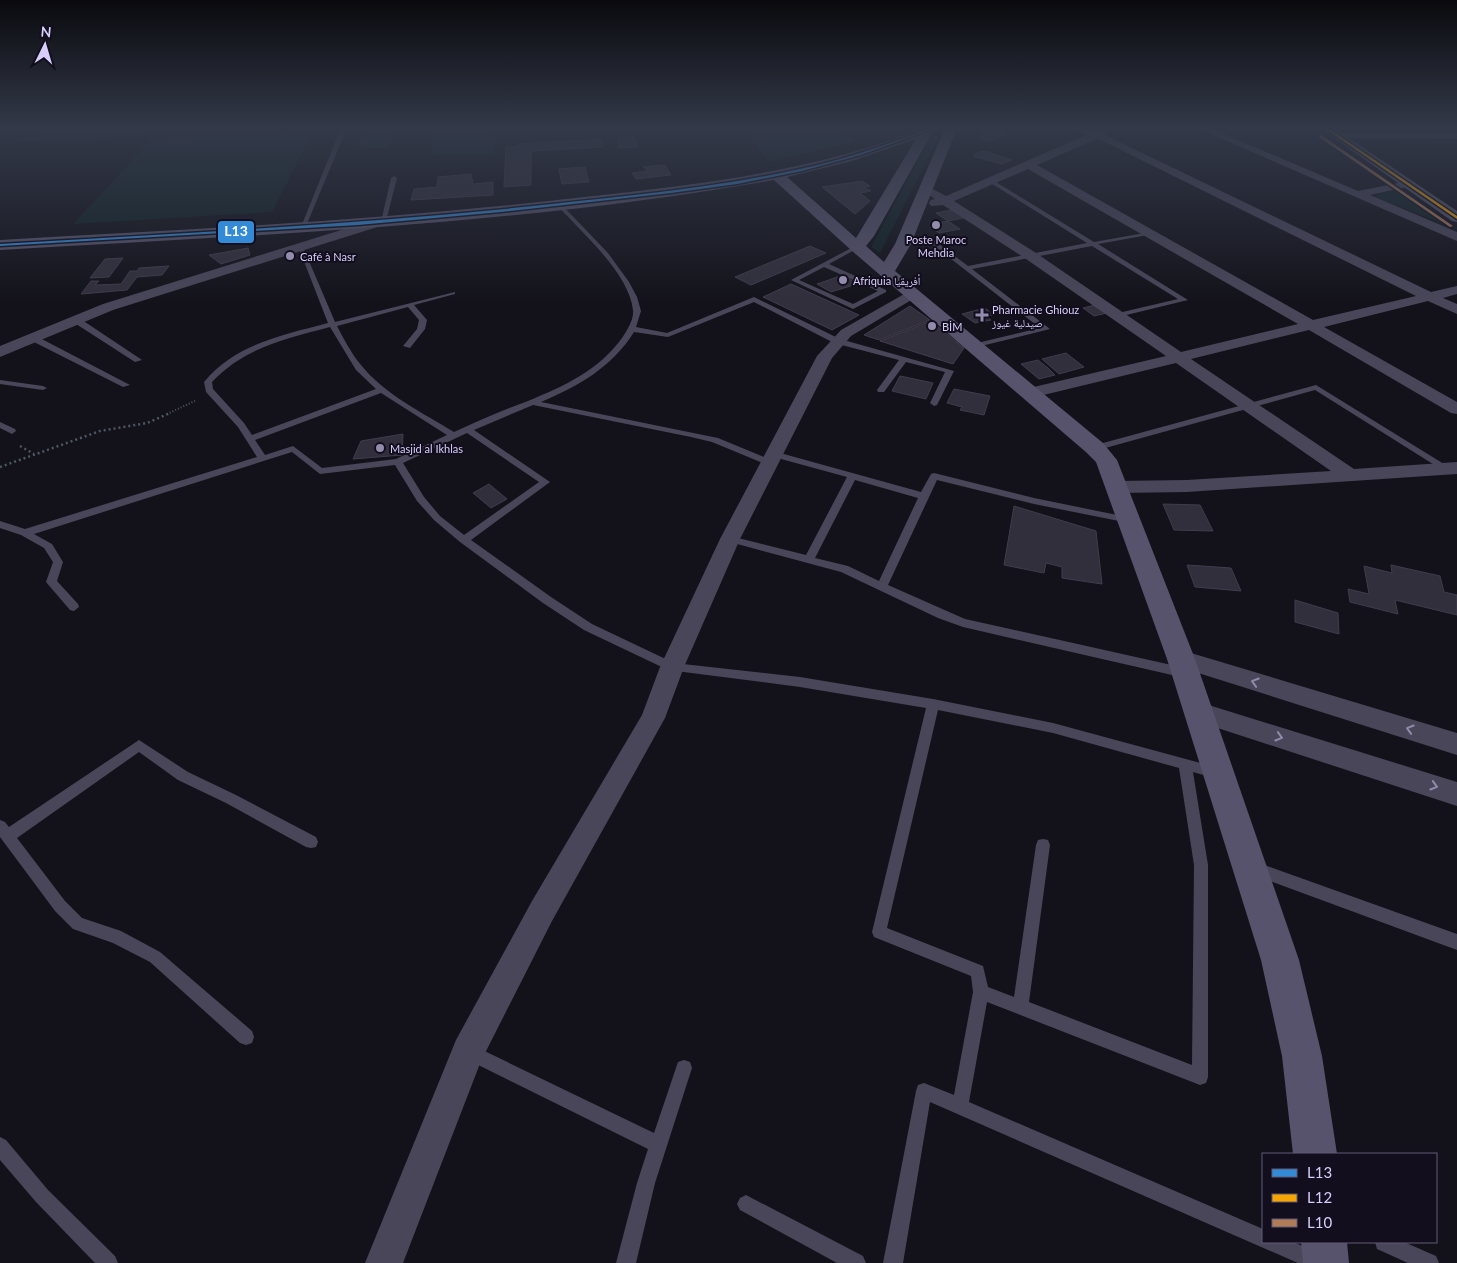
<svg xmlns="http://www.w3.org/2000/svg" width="1457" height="1263" font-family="Lato,'Noto Naskh Arabic',sans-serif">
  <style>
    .green { fill: #112225 }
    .building { fill: #322f3c; stroke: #413c4d }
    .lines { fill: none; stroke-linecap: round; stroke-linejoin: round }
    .path-far1 { stroke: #4d5865; stroke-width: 2; stroke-dasharray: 1 2; stroke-linecap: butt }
    .path { stroke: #4d5865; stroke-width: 2.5; stroke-dasharray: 2 3; stroke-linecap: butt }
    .lane { fill: #494659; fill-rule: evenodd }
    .street { fill: #494659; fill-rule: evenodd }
    .secondary { fill: #57536c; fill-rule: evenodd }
    .bus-1-casing { stroke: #120e1d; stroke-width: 3 }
    .bus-2-casing { stroke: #120e1d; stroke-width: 3 }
    .bus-3-casing { stroke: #120e1d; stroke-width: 3 }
    .bus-1 { fill: #338bd7; fill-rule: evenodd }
    .bus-2 { fill: #f7a600; fill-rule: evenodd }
    .bus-3 { fill: #b07c57; fill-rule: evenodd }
    .oneway { stroke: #908aaa }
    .poi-dot { fill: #938cac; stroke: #120e1d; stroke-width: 2 }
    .labels { text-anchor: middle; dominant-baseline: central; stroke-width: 4; stroke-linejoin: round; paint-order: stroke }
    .far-poi-label { font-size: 11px; fill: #d8cefb; stroke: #120e1d; text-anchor: start }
    .line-badge { stroke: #120e1d; stroke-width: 2 }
    .badge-label { font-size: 14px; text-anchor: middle; font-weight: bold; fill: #fff }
  </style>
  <rect width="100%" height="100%" fill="#13121a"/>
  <path class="green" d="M 36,128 L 159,128 L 151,136 L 17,142 Z
    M 167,128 L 292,128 L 291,129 L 160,136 Z
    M 364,128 L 584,128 L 496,134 L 494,155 L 433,155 L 430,134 L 402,130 L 387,147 L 358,149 Z
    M 744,128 L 840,128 L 855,141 L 768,162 Z
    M 314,130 L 272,212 L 73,224 L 152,139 Z
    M 936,135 L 939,137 L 880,253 L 871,247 L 931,137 Z
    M 1400,189 L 1457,228 L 1457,229 L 1372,196 Z"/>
  <path class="building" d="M 987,128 L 1007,134 L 990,141 L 979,138 L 984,135 L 981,133 L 986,131 L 982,130 Z
    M 634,137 L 638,147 L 619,148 L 618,138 Z
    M 602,139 L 603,147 L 531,151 L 531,185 L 504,187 L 506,147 L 518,146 L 518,144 Z
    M 984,151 L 1012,160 L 1001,164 L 973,156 L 976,153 Z
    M 665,165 L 671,175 L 636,179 L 632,173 L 648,171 L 643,167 Z
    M 585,167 L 589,182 L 562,184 L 559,169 Z
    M 471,174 L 473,184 L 493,182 L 493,195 L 411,200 L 414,189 L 437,187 L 438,177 Z
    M 862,181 L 870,186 L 864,187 L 871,191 L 860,193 L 870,201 L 855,214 L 822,187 Z
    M 957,209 L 968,217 L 948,221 L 936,213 Z
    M 948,221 L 960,229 L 939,233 L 930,227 L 933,224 Z
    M 810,246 L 826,253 L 751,285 L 735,277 Z
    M 248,248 L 250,255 L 221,264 L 209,255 Z
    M 123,258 L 109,277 L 90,278 L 105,259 Z
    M 169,266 L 162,275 L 137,277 L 127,290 L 81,294 L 91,281 L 99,281 L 95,285 L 121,284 L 130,271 L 137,271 L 139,268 Z
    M 843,275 L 857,284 L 831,292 L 817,284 Z
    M 791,284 L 859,315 L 832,330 L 763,297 Z
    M 1095,305 L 1107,313 L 1094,316 L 1083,308 Z
    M 910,306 L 930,320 L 879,340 L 864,335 Z
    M 985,308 L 994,315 L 987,316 L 991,320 L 975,323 L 962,314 Z
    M 931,321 L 964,348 L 953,364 L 880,341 Z
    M 1066,353 L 1084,367 L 1059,374 L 1042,359 Z
    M 1038,360 L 1048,368 L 1055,375 L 1039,379 L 1021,364 Z
    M 900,376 L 933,383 L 926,399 L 892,391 Z
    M 954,389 L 990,396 L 984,415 L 960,410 L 962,407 L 947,403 Z
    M 403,434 L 402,455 L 353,459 L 361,441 Z
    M 489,484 L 507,499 L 491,508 L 473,493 Z
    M 1163,504 L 1200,505 L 1213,531 L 1174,530 Z
    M 1014,506 L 1096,531 L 1102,584 L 1062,578 L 1062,567 L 1046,563 L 1044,573 L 1004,565 Z
    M 1187,565 L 1231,568 L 1241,591 L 1195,587 Z
    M 1391,565 L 1440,576 L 1444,592 L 1457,595 L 1457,615 L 1395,600 L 1398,614 L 1350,602 L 1348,589 L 1369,594 L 1364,566 L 1392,573 Z
    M 1295,600 L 1338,613 L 1339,634 L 1295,622 Z"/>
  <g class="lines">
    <path class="path-far1" d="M 167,414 L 195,401"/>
    <path class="path" d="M 20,446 L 34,454
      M 0,467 L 100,431 L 147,423 L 170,413"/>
    <path class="lane" d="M 341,128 L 347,128 L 306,226 L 301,227 Z
      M 394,176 L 397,178 L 386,221 L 381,222 L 391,178 Z
      M 991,179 L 1094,242 L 1150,232 L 1151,233 L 1148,235 L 1098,244 L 1188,300 L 1114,318 L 1114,314 L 1178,299 L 1092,246 L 972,269 L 1050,329 L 973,348 L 973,344 L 1040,328 L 928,241 L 903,246 L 900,244 L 901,243 L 931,238 L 968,266 L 1087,243 L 989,182 Z
      M 560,203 L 608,253 L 629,282 L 637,297 L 641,311 L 636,327 L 667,333 L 754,297 L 840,339 L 954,371 L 937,405 L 934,406 L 930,403 L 945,372 L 906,362 L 884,392 L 878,392 L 877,390 L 899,360 L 834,343 L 754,302 L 668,337 L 634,332 C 612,367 579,386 541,402 L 718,438 L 771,460 L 771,464 L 765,464 L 712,442 L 691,437 L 533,405 L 474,430 L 550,482 L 471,540 L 551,597 L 592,624 L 674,663 L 800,677 L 933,699 L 1053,723 L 1219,768 L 1220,772 L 1219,776 L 1214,778 L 1193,772 L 1208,865 L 1208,1077 L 1206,1083 L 1200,1085 L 987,1002 L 969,1102 L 1263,1229 L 1263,1242 L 1293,1242 L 1327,1256 L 1330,1263 L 1298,1263 L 930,1102 L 903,1263 L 883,1263 L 916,1091 L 918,1085 L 924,1083 L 954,1095 L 973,992 L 971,976 L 874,937 L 872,932 L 926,708 L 800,687 L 668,670 L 584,630 L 543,603 L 460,542 L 434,520 L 417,501 L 395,465 L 320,474 L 292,452 L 34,534 L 52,544 L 63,562 L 57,581 L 78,604 L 79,607 L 74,611 L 70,610 L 46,582 L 53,562 L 44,548 L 21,535 L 0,528 L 0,521 L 25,529 L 257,457 L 238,427 L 206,392 L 204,382 C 235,344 283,335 328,323 L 298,246 L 303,247 L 335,322 L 455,292 L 455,294 L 414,305 L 427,320 L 425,329 L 410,348 L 403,346 L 417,329 L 419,320 L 408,307 L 337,326 C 344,339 351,353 361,365 C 384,394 423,413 454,432 C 478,421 503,410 528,401 C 564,386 598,371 622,338 C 627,330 634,320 633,310 C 629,273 582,233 558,206 L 558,204 ZM 330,327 L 356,370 L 376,389 L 252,435 L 244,423 L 213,389 L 212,382 C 246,347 285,339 330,327 ZM 381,393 L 447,435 L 396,459 L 322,468 L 293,446 L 265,455 L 255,440 ZM 467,433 L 539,482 L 464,535 L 440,516 L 424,497 L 403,463 ZM 938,710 L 1053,733 L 1179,768 L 1194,865 L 1192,1065 L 1029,1002 L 1050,845 L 1048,840 L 1043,839 L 1038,840 L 1036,845 L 1014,997 L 988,987 L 983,966 L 887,928 Z
      M 855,246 L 860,247 L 829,264 L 886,290 L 886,292 L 853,309 L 791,280 ZM 824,267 L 878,291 L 853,304 L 799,280 Z
      M 73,318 L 79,318 L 142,360 L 135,362 L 73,322 Z
      M 30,336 L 36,336 L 130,385 L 123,387 L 30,340 Z
      M 0,380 L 43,386 L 47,388 L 43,390 L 0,384 Z
      M 1316,385 L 1452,469 L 1447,472 L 1444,471 L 1315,390 L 1098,450 L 1095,451 L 1091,448 L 1092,446 Z
      M 0,422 L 15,429 L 16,431 L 12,434 L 0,428 Z
      M 773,451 L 921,492 L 931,474 L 934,473 L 1034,498 L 1132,518 L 1134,520 L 1129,523 L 1034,504 L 937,480 L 888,585 L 965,619 L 1185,668 L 1189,670 L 1191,673 L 1189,676 L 1185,678 L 963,627 L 938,618 L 841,572 L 726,541 L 725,539 L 726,537 L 730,536 L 806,555 L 847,477 L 770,456 L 770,452 ZM 855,480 L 918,498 L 879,581 L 848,566 L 815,558 Z
      M 139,740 L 188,772 L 236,795 L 316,837 L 318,842 L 316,847 L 311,848 L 306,847 L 226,803 L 178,780 L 139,752 L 17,838 L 65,901 L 82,918 L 121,931 L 160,952 L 252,1031 L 254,1037 L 252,1043 L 246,1045 L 240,1043 L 150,962 L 113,943 L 73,929 L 55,911 L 0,837 L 0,820 L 5,822 L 9,827 Z
      M 1256,862 L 1457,934 L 1457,950 L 1251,874 L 1249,869 L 1251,864 Z
      M 470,1044 L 654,1133 L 678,1062 L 684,1060 L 690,1062 L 692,1068 L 655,1183 L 636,1263 L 616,1263 L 637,1183 L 648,1149 L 464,1058 L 462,1052 L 464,1046 Z
      M 0,1137 L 6,1140 L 48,1190 L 115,1256 L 118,1263 L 95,1263 L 36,1202 L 0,1160 Z
      M 746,1195 L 863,1256 L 866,1263 L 837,1263 L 740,1210 L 737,1204 L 740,1198 Z
      M 1375,1242 L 1404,1242 L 1436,1256 L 1439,1263 L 1408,1263 L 1377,1249 Z"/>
    <path class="street" d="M 1068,128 L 1082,128 L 1095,132 L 1107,130 L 1108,132 L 1105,135 L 1431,292 L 1457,286 L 1457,294 L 1443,298 L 1457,304 L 1457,314 L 1428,301 L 1324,327 L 1457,402 L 1457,414 L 1451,413 L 1309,330 L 1191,359 L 1354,469 L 1457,462 L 1457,474 L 1187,492 L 1117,493 L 1110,491 L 1108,487 L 1110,483 L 1117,481 L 1187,480 L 1331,471 L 1176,363 L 1031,398 L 1025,397 L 1023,393 L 1025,389 L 1166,356 L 1026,259 L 943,205 L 931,206 L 929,203 L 931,200 L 935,199 L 921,189 L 927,186 L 946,196 L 1086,135 ZM 1096,139 L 1101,140 L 1416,296 L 1313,320 L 1037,165 ZM 1028,169 L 1298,324 L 1181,352 L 1036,253 L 954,201 Z
      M 1197,128 L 1210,128 L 1358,191 L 1408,181 L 1412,182 L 1414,184 L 1412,186 L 1370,195 L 1457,232 L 1457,241 Z
      M 1338,133 L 1457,133 L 1457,139 L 1334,138 L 1333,136 Z
      M 383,217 L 389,221 L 387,224 L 113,310 L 0,357 L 0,346 L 103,304 Z
      M 913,289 L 918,290 L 920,293 L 918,296 L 851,336 L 832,358 L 740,539 L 684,667 L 665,718 L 552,921 L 481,1061 L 403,1263 L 365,1263 L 456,1040 L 532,901 L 642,715 L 660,667 L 720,539 L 817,356 L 841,330 Z
      M 1181,650 L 1457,733 L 1457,755 L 1173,665 L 1169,659 L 1173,653 Z
      M 1199,702 L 1457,782 L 1457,806 L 1190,719 L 1187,712 L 1190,705 Z"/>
    <path class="secondary" d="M 923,128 L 939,128 L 932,133 L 874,236 L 866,246 L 884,262 L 895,244 L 945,128 L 957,128 L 911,244 L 895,271 L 1103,443 L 1117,460 L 1195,659 L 1299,960 L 1322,1056 L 1337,1154 L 1293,1154 L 1282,1056 L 1261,960 L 1167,659 L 1096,462 L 1087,453 L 851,250 L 774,180 C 520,225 257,235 0,250 L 0,240 C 195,229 390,220 584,197 C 701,184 813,172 923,128 ZM 916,139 L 856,238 L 787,177 L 852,161 Z
      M 1320,128 L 1334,128 L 1457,211 L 1457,222 L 1452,221 Z
      M 1301,1242 L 1347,1242 L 1349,1263 L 1303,1263 Z"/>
    <defs>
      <path id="bus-1" d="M 931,128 L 935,128 L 861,155 L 802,171 L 737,184 L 671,193 L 501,212 L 358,225 L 0,246 L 0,244 C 184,233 369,224 552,204 C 646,194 741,185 833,161 C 866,152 899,140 931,128 Z"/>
      <path id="bus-2" d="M 1324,128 L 1328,128 L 1457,216 L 1457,219 Z"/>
      <path id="bus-3" d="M 1319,135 L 1321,135 L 1453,226 L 1450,227 L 1319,137 Z"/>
    </defs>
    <use href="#bus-1" class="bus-1-casing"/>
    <use href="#bus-2" class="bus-2-casing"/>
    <use href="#bus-3" class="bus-3-casing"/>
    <use href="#bus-1" class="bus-1"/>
    <use href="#bus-2" class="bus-2"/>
    <use href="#bus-3" class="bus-3"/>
  </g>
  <defs><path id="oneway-chevron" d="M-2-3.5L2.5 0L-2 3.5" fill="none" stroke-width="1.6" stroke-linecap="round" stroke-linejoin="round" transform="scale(1.25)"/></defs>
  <g class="oneway">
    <use href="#oneway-chevron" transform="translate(1255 682) rotate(-163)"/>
    <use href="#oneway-chevron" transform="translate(1410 729) rotate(-163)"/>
    <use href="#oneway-chevron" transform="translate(1279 737) rotate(17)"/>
    <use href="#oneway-chevron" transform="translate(1434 786) rotate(17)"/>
  </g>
  <linearGradient id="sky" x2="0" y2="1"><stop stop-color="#0a0a0e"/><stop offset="0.42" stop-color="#333949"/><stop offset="1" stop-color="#333949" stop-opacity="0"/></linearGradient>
  <rect width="1457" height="304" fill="url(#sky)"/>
  <g class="poi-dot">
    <circle cx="936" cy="225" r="5"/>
    <circle cx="290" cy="256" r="5"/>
    <circle cx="843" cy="280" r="5"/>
    <path d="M979.5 307.5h5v5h5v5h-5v5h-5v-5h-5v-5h5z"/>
    <circle cx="932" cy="326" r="5"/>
    <circle cx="380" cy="448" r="5"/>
  </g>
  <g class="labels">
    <g class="far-poi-label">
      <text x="936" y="239" text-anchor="middle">Poste Maroc<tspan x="936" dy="13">Mehdia</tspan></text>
      <text x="300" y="256">Café à Nasr</text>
      <text x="853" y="280">Afriquia أفريقيا</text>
      <text x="992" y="309">Pharmacie Ghiouz<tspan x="992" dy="13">صيدلية غيوز</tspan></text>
      <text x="942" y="326">BİM</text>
      <text x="390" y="448">Masjid al Ikhlas</text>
    </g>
  </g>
  <rect class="line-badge" x="217" y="220" width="38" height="24" rx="5" fill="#338bd7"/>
  <g class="badge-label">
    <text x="236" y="236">L13</text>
  </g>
  <rect x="1262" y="1153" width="175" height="90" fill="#120e1d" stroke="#615b76"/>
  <rect x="1272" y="1169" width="25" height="8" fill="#338bd7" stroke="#615b76"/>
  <text x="1307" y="1178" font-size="15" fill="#d8cefb">L13</text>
  <rect x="1272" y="1194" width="25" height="8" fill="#f7a600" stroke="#615b76"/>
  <text x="1307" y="1203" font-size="15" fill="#d8cefb">L12</text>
  <rect x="1272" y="1219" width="25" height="8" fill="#b07c57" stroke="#615b76"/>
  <text x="1307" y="1228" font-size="15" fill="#d8cefb">L10</text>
  <g transform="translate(45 45) rotate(5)" stroke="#120e1d" stroke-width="4" paint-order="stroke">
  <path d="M0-4L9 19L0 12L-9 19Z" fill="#d8cefb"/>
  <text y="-8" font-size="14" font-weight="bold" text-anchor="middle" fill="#d8cefb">N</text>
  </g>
</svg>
